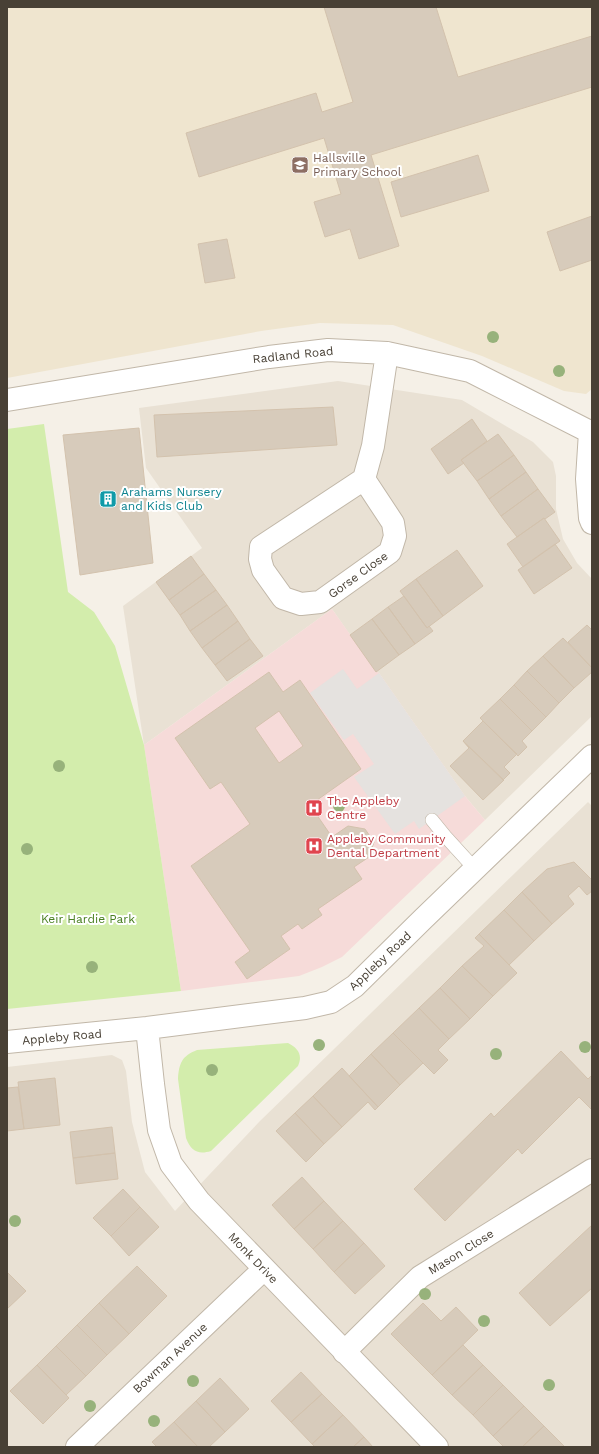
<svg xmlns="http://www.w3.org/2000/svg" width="599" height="1454" font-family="'Work Sans',sans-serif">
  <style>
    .residential { fill: #e9e1d4 }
    .education { fill: #efe5cf }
    .medical { fill: #f6dbd9 }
    .green { fill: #d3edac }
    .parking { fill: #e5e2df }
    .building { fill: #d7cbbb; stroke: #d3c2ad; fill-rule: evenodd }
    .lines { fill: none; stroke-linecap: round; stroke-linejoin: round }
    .service-casing { stroke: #c1b7a8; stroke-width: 14 }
    .minor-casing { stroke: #c1b7a8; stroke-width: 24 }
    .service { stroke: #fff; stroke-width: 13 }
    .minor { stroke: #fff; stroke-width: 22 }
    .tree { fill: #97b27b }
    .labels { text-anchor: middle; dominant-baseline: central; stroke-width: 4; stroke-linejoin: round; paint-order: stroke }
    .education-label { font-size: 12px; fill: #785e54; stroke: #fff; text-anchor: start }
    .street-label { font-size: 12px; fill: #484035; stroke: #fff }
    .culture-label { font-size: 12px; fill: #0d838f; stroke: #fff; text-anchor: start }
    .health-label { font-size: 12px; fill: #be3a42; stroke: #fff; text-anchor: start }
    .park-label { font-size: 12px; fill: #4a8022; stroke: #fff }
  </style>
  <rect width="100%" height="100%" fill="#f5f0e7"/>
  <path class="residential" d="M 338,381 L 462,400 L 533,442 L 553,462 L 556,476 L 556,509 L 563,539 L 577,563 L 592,579 L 592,716 L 485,820 L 465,796 L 379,673 L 376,672 L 332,609 L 144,745 L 123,606 L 202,548 L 146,468 L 139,408 Z
    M 588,802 L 592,806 L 592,1447 L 7,1447 L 7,1067 L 112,1055 L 122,1060 L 126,1071 L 132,1122 L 145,1172 L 175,1211 L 260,1121 Z"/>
  <path class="education" d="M 7,7 L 592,7 L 592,389 L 586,394 L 564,391 L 482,356 L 393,325 L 320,323 L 261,331 L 7,378 Z"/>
  <path class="medical" d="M 332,609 L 376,671 L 379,673 L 465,796 L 485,820 L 342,957 L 322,967 L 299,976 L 181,991 L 144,745 Z"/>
  <path class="green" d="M 44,424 L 68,592 L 94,612 L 115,646 L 144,745 L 181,991 L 7,1009 L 7,429 Z
    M 288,1043 C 298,1048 303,1055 298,1066 L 211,1151 C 198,1155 191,1151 186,1138 L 178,1079 C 179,1063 182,1056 197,1050 Z"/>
  <path class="parking" d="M 343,669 L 357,689 L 379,673 L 465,796 L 419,829 L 414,821 L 395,834 L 354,777 L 374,764 L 353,734 L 344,740 L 310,693 Z"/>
  <path class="building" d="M 324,7 L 436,7 L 458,77 L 592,36 L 592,87 L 371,155 L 399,246 L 359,259 L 350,229 L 325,237 L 314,202 L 341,194 L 324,138 L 199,177 L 186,133 L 316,93 L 322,112 L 353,102 Z
    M 478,155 L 489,191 L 401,217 L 391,182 Z
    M 592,216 L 592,260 L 560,271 L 547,232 Z
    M 227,239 L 235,278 L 205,283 L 198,244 Z
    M 333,407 L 337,445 L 157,457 L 154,415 Z
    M 472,419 L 487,441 L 461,460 L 464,463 L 448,474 L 431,449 Z
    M 139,428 L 153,563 L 80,575 L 63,435 Z
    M 498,434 L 514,455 L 477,481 L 461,460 Z
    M 514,455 L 526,472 L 489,499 L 477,481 Z
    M 526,472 L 538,489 L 501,516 L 489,499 Z
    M 538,489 L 555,512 L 545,519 L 544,518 L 517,537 L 501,516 Z
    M 544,518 L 560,541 L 523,567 L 507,544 Z
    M 555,544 L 572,568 L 534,594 L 518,570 Z
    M 457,550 L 483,586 L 443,616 L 416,579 Z
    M 191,556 L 204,574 L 169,600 L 156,582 Z
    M 204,574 L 216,590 L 180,615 L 169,600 Z
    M 416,579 L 443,616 L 427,628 L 400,591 Z
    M 216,590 L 227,605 L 190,631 L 180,615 Z
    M 404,596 L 427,628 L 429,626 L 433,631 L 415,644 L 388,607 Z
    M 227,605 L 238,621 L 202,648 L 190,631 Z
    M 388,607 L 415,644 L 399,655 L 372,619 Z
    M 372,619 L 399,655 L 376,672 L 350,635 Z
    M 238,621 L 250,639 L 215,665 L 202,648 Z
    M 587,625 L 592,630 L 592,668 L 568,642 Z
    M 563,638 L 592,668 L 592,672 L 574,688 L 543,656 Z
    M 250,639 L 263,656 L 227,681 L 215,665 Z
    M 543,656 L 574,688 L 559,703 L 527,671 Z
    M 527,671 L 559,703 L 546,717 L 514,685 Z
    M 269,672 L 283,692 L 300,680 L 361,769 L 310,805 L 332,837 L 348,826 L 365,829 L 374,842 L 369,857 L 354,867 L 362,879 L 318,909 L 322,915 L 302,929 L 298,924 L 281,936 L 290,949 L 247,979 L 235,962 L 250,951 L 191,866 L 250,824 L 221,782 L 210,789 L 175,738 ZM 279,711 L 303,746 L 279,763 L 255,728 Z
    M 514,685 L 546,717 L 532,731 L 500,699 Z
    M 500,699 L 532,731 L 522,741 L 527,747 L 518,756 L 480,718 Z
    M 483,721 L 517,754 L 504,767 L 510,773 L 503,780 L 463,741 Z
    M 463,741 L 504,780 L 483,800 L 450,766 L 469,748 Z
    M 574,862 L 592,880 L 592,891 L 587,895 L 579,886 L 568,896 L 574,904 L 552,924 L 522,892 L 547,869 Z
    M 522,892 L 552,924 L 534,941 L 504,910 Z
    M 504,910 L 534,941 L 509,965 L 479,934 Z
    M 479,934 L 517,973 L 493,996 L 462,966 L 484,946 L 475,938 Z
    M 462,966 L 493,996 L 470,1019 L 440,988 Z
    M 440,988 L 470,1019 L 449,1039 L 419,1008 Z
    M 419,1008 L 449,1039 L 438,1050 L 448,1060 L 434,1074 L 393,1033 Z
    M 393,1033 L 423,1063 L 400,1085 L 371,1054 Z
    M 561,1051 L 588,1079 L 592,1075 L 592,1110 L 579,1097 L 522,1154 L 518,1149 L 445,1221 L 414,1189 L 491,1113 L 494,1117 Z
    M 371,1054 L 400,1085 L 378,1107 L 349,1076 Z
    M 342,1068 L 378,1107 L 375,1110 L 368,1102 L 342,1127 L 313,1096 Z
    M 55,1078 L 60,1125 L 24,1129 L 18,1082 Z
    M 18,1087 L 24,1129 L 7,1131 L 7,1088 Z
    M 313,1096 L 342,1127 L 324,1144 L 295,1113 Z
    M 295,1113 L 324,1144 L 306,1162 L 276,1131 Z
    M 112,1127 L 115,1153 L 73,1158 L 70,1132 Z
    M 115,1153 L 118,1179 L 76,1184 L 73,1158 Z
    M 302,1177 L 324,1201 L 294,1229 L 272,1205 Z
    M 123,1189 L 140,1207 L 111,1236 L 93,1218 Z
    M 324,1201 L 343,1221 L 313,1249 L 294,1229 Z
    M 140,1207 L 159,1227 L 129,1256 L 111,1236 Z
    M 343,1221 L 364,1243 L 334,1272 L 313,1249 Z
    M 592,1225 L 592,1288 L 550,1326 L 519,1293 Z
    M 364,1243 L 385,1266 L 355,1294 L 334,1272 Z
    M 137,1266 L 167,1296 L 129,1334 L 99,1303 Z
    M 7,1272 L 26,1291 L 7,1309 Z
    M 99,1303 L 129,1334 L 107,1355 L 77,1325 Z
    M 423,1303 L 441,1321 L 456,1307 L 478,1330 L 432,1375 L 391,1334 Z
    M 77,1325 L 107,1355 L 86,1376 L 56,1346 Z
    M 463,1345 L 483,1365 L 452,1395 L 432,1375 Z
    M 56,1346 L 86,1376 L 66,1395 L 37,1365 Z
    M 37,1365 L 69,1398 L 43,1424 L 10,1391 Z
    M 483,1365 L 503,1385 L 473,1415 L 452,1395 Z
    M 301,1372 L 322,1394 L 291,1422 L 271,1401 Z
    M 220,1378 L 249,1409 L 225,1432 L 196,1401 Z
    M 503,1385 L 524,1406 L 493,1436 L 473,1415 Z
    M 322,1394 L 343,1415 L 312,1444 L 291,1422 Z
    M 196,1401 L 225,1432 L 209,1447 L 198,1447 L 174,1422 Z
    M 524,1406 L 544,1426 L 522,1447 L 504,1447 L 493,1436 Z
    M 343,1415 L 364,1437 L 353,1447 L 315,1447 L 312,1444 Z
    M 174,1422 L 198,1447 L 157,1447 L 152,1442 Z
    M 544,1426 L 564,1446 L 563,1447 L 522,1447 Z
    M 364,1437 L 373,1447 L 353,1447 Z"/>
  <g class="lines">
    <defs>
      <path id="service" d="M 432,820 L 445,836 L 475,869"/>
      <path id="minor" d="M 7,400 L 269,357 L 328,350 L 387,353 L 470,371 L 590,432
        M 592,431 L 590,432 L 587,479 L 590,518 L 592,523
        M 364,479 L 393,523 L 395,536 L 390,552 L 320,602 L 301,604 L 283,598 L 263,570 L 260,559 L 261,547 L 364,479 L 373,446 L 387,353
        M 147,1028 L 153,1084 L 159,1130 L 171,1164 L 199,1201 L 437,1447
        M 7,1042 L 147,1028 L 305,1008 L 331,1002 L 355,986 L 423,919 L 592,756
        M 344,1352 L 420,1277 L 592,1170
        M 77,1447 L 264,1269"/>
    </defs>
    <use href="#service" class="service-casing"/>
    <use href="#minor" class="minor-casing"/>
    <use href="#service" class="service"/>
    <use href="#minor" class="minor"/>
  </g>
  <g class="tree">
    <circle cx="493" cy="337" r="6"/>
    <circle cx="559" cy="371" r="6"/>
    <circle cx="59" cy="766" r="6"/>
    <circle cx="339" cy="806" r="6"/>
    <circle cx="27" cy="849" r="6"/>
    <circle cx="92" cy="967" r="6"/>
    <circle cx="319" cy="1045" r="6"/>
    <circle cx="585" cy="1047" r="6"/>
    <circle cx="496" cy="1054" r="6"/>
    <circle cx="212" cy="1070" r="6"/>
    <circle cx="15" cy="1221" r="6"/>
    <circle cx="425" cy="1294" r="6"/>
    <circle cx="484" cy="1321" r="6"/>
    <circle cx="193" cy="1381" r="6"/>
    <circle cx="549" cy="1385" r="6"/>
    <circle cx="90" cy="1406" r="6"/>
    <circle cx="154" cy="1421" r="6"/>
  </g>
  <defs>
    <symbol id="school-square" viewBox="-11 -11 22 22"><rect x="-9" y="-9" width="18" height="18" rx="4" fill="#8d6e63" stroke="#fff"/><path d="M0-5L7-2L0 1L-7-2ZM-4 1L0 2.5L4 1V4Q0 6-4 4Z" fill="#fff"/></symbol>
    <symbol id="building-square" viewBox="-11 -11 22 22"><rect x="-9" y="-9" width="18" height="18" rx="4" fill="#0f9aa8" stroke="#fff"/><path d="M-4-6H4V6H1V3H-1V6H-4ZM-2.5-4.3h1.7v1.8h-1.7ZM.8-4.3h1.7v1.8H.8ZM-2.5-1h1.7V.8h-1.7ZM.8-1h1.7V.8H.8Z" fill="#fff"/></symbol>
    <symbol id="hospital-square" viewBox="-11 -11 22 22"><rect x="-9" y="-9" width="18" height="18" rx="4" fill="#e0444e" stroke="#fff"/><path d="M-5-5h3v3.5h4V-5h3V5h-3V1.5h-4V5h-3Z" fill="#fff"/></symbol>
  </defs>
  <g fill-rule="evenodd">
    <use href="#school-square" x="290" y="155" width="20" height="20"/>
    <use href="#building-square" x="98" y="489" width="20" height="20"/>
    <use href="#hospital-square" x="304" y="798" width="20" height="20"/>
    <use href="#hospital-square" x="304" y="836" width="20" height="20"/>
  </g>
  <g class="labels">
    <g class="education-label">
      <text x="313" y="158">Hallsville<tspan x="313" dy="14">Primary School</tspan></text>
    </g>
    <g class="street-label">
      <text transform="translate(293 355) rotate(-6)">Radland Road</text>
      <text transform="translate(358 575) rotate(-36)">Gorse Close</text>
      <text transform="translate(380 961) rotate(-43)">Appleby Road</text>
      <text transform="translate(62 1037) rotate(-5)">Appleby Road</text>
      <text transform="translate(461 1252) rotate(-32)">Mason Close</text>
      <text transform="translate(253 1258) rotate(46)">Monk Drive</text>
      <text transform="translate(170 1358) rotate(-43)">Bowman Avenue</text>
    </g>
    <g class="culture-label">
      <text x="121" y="492">Arahams Nursery<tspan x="121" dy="14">and Kids Club</tspan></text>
    </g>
    <g class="health-label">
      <text x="327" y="801">The Appleby<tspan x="327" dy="14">Centre</tspan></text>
      <text x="327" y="839">Appleby Community<tspan x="327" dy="14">Dental Department</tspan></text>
    </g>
    <g class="park-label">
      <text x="88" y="919">Keir Hardie Park</text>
    </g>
  </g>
  <rect width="599" height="1454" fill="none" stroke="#484035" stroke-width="16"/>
</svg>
